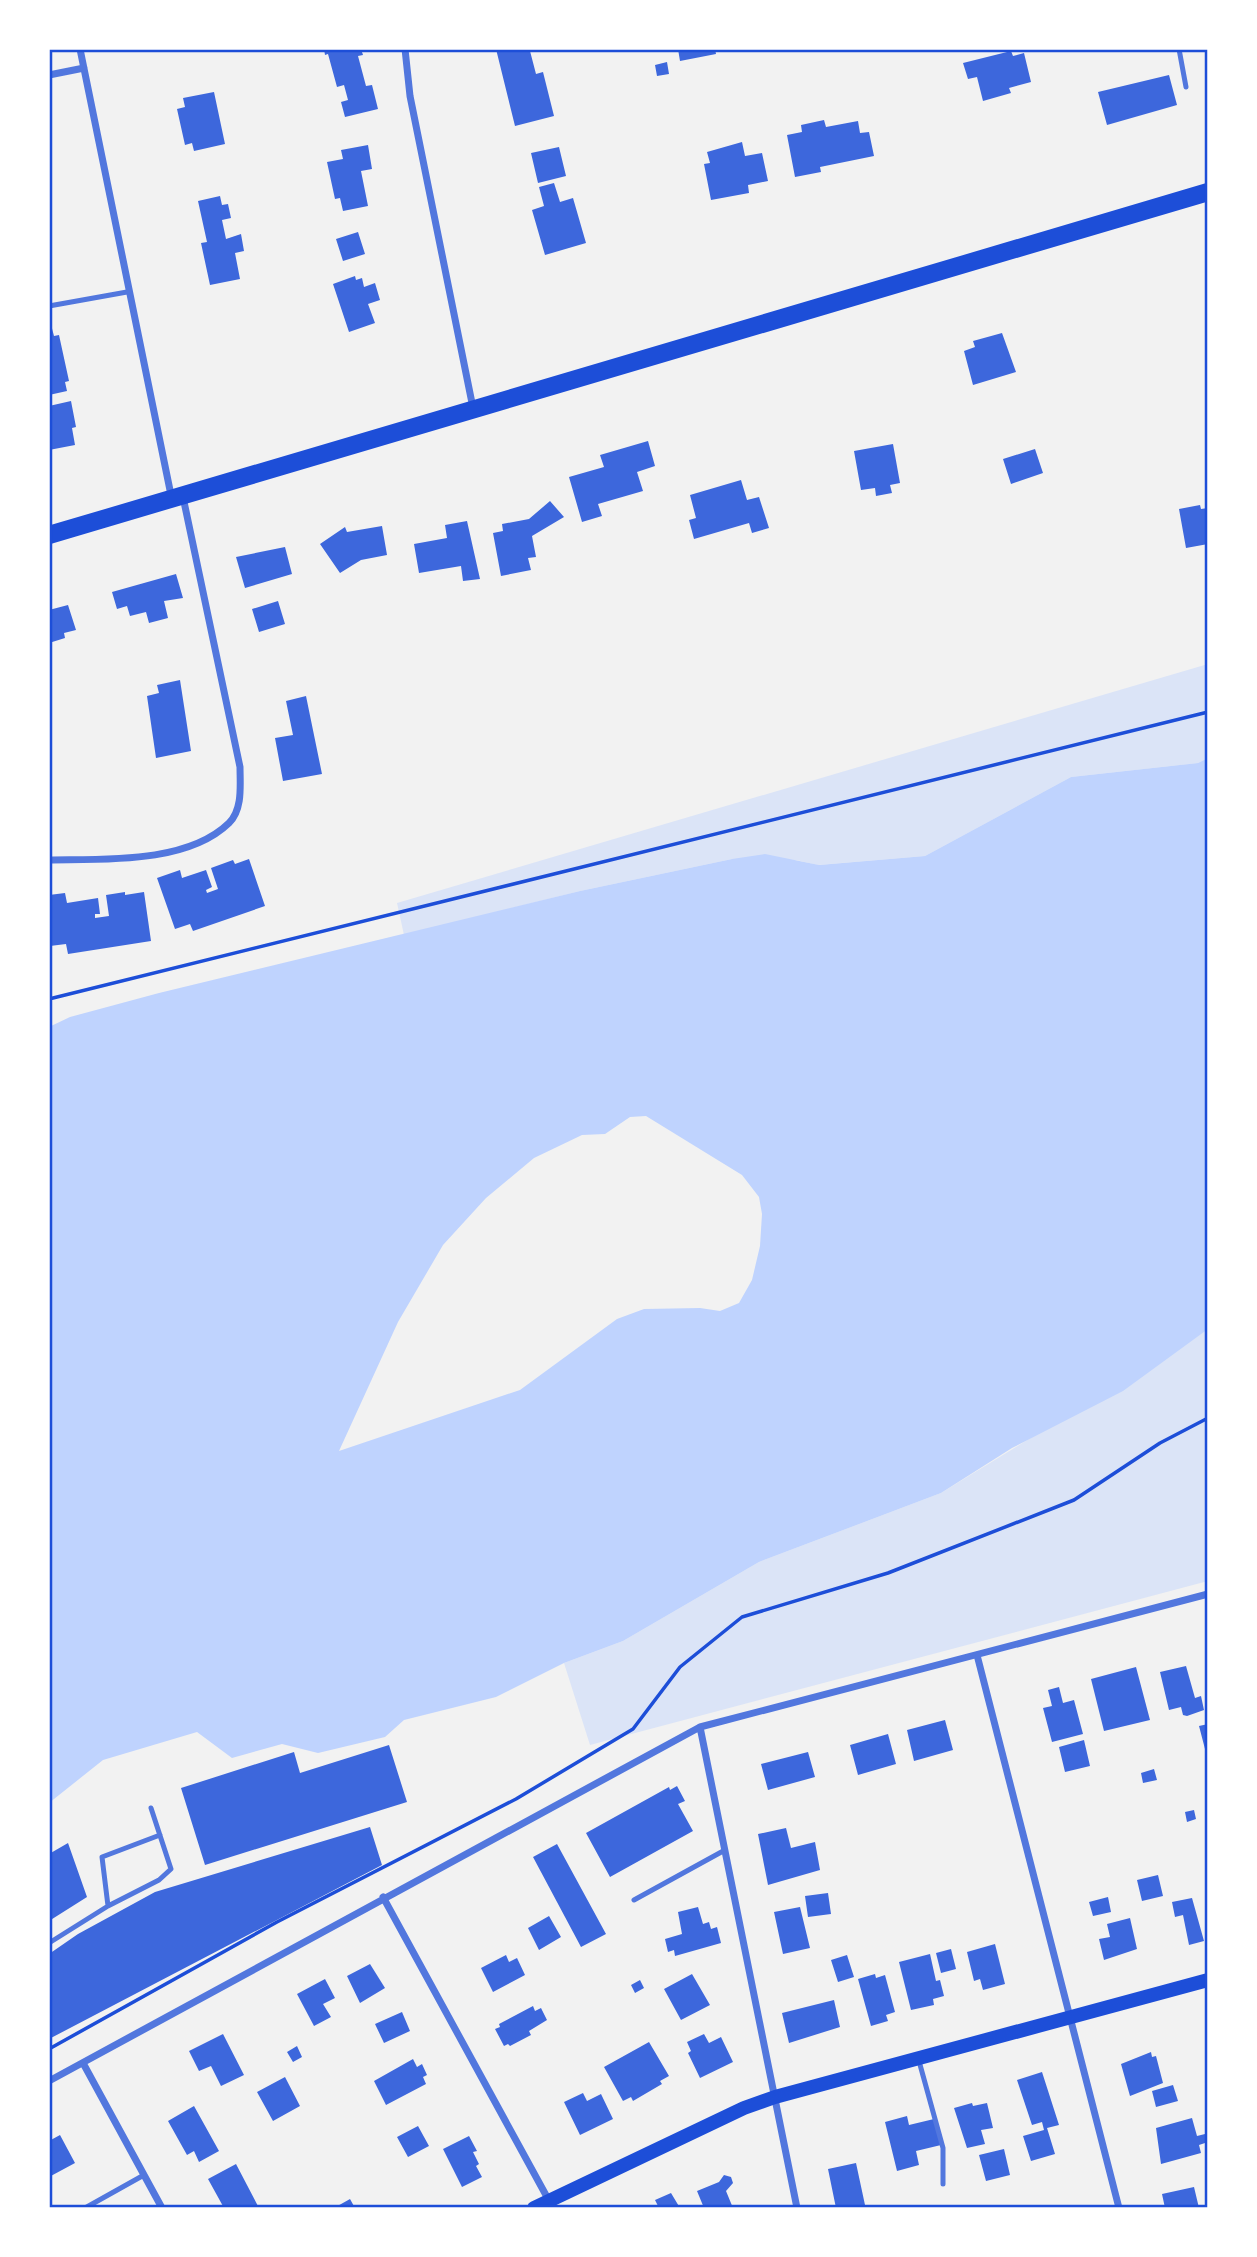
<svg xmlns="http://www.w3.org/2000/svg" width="1257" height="2257" font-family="Ubuntu,sans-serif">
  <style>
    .green { fill: #dbe4f7 }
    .water { fill: #bfd3fe; fill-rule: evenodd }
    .building { fill: #3d67dc }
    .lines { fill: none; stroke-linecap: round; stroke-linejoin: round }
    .path { stroke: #1d4ed8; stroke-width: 3.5 }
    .service { stroke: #5277de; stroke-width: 5 }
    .minor { stroke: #5277de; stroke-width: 7 }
    .secondary { stroke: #1d4ed8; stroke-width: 14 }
    .primary { stroke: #1d4ed8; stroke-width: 18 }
    .neatline { fill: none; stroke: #1d4ed8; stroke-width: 2.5 }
  </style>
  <rect width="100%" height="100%" fill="#f2f2f2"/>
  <path class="green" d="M 1208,664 L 1208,758 L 1198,763 L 1071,777 L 925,856 L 818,865 L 796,860 L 732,859 L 580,891 L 404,935 L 397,903 Z
    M 1208,1329 L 1208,1581 L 590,1745 L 564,1663 L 623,1641 L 759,1562 L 941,1493 Z"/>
  <path class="water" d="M 1208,758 L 1208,1329 L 1123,1391 L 1012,1448 L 941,1493 L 759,1562 L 623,1641 L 564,1663 L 496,1697 L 404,1720 L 385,1737 L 318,1753 L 282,1744 L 232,1758 L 197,1732 L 103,1760 L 49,1803 L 49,1027 L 70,1017 L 159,993 L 580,891 L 732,859 L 765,854 L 819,865 L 925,856 L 1071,777 L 1198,763 ZM 646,1116 L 742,1175 L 759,1197 L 762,1214 L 760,1246 L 752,1280 L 739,1303 L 720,1311 L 700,1308 L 644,1309 L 617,1319 L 520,1390 L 339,1451 L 398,1322 L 443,1245 L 486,1198 L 534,1158 L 582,1135 L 605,1134 L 630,1117 Z"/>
  <path class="building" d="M 324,49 L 361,49 L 363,55 L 358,56 L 366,86 L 372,85 L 378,109 L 345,117 L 341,102 L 348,100 L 344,85 L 337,87 L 328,54 L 325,55 Z
    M 496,49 L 530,51 L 536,74 L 543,72 L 554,116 L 515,126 Z
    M 678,49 L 715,49 L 716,54 L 680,61 Z
    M 1011,51 L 1013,56 L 1024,53 L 1031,82 L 1009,88 L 1011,93 L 983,101 L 977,77 L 968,79 L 963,63 Z
    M 667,62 L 669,74 L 657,76 L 655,65 Z
    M 1169,75 L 1177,105 L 1107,125 L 1098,92 Z
    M 214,92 L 225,144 L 194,151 L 192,143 L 185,145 L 177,109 L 185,107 L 183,98 Z
    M 824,120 L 826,127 L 858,121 L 860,133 L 869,132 L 874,156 L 820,167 L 821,172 L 795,177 L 787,135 L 802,132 L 801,125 Z
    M 742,142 L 745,156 L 762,153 L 768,181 L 748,185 L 749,193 L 711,200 L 704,164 L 710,163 L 707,152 Z
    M 368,145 L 372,169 L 361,171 L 368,206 L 343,211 L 340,198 L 335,199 L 327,162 L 343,159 L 341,150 Z
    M 559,147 L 566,176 L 538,183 L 531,153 Z
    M 554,183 L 560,202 L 573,198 L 586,243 L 545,255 L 532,210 L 544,206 L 539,187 Z
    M 220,196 L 222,205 L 228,204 L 231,218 L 222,220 L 226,239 L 241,234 L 244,251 L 235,253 L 240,279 L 210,285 L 201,243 L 207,242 L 198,201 Z
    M 358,232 L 365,254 L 343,261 L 336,239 Z
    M 355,276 L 356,280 L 362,278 L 364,287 L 375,283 L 380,300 L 368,304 L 375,323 L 349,332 L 333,284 Z
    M 49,317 L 54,336 L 59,335 L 69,381 L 65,382 L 67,391 L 49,395 Z
    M 1002,333 L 1016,372 L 973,385 L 964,351 L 975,347 L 973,341 Z
    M 71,401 L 76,427 L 72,428 L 75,445 L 49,450 L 49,406 Z
    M 648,441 L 655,466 L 637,472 L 643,491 L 598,504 L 602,516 L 582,522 L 569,477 L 604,467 L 600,455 Z
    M 893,444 L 900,483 L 890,485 L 892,493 L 876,496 L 875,488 L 861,490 L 854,451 Z
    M 1035,449 L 1043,473 L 1011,484 L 1003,459 Z
    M 741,480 L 747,500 L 759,497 L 769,528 L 752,533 L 749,523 L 694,539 L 689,520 L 696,518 L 690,495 Z
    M 550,501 L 564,517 L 532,536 L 536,557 L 528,558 L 531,570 L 501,576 L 493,533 L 503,531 L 502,524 L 529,519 Z
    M 1200,505 L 1201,509 L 1208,508 L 1208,544 L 1186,548 L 1179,509 Z
    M 467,521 L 480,579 L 463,581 L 461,566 L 419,573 L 414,544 L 447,538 L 445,525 Z
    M 382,526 L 387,555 L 361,560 L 340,573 L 320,544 L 345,527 L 347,532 Z
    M 285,547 L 292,574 L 245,588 L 236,557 Z
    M 176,574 L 183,598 L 164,601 L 168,618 L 149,623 L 146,612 L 130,616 L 127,606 L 117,609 L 112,592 Z
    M 278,601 L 285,624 L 259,632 L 252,609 Z
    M 68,605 L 76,630 L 64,633 L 65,638 L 49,643 L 49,610 Z
    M 180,680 L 191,751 L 156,758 L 147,696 L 159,693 L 157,685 Z
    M 306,696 L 322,774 L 283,781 L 275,738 L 293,735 L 286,701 Z
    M 249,859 L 265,906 L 193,931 L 190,924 L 175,929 L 157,878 L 180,870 L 182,878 L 206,870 L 212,887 L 206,890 L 207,893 L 218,889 L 211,868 L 233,860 L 235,864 Z
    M 125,892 L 125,895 L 144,892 L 151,941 L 68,954 L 66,944 L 50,946 L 49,895 L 65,893 L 67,903 L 98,898 L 100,914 L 95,914 L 95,918 L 109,916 L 106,895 Z
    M 1186,1666 L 1195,1698 L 1201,1696 L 1204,1710 L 1187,1716 L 1183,1715 L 1181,1707 L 1169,1710 L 1160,1672 Z
    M 1136,1667 L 1150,1720 L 1104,1731 L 1091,1679 Z
    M 1059,1687 L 1063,1703 L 1074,1700 L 1083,1734 L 1052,1742 L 1043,1708 L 1052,1706 L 1048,1690 Z
    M 945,1720 L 953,1750 L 914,1761 L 907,1730 Z
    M 1208,1724 L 1208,1748 L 1205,1749 L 1199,1726 Z
    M 888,1734 L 896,1764 L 858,1775 L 850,1745 Z
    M 1084,1740 L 1090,1766 L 1065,1772 L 1059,1747 Z
    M 389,1745 L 407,1802 L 205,1865 L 181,1788 L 294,1752 L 300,1773 Z
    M 808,1752 L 815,1777 L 768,1790 L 761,1764 Z
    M 1154,1769 L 1157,1780 L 1143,1783 L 1141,1773 Z
    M 677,1786 L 685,1801 L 678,1804 L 693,1831 L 610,1877 L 586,1833 L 669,1787 L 670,1790 Z
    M 1194,1810 L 1196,1819 L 1187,1822 L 1185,1812 Z
    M 370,1827 L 382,1865 L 49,2039 L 49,1954 L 78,1934 L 155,1892 Z
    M 786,1828 L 791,1848 L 815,1842 L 820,1870 L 768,1885 L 758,1834 Z
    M 68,1843 L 87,1897 L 49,1921 L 49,1854 Z
    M 557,1844 L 606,1934 L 581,1947 L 533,1857 Z
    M 1158,1875 L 1163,1896 L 1142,1901 L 1137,1880 Z
    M 828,1893 L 831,1914 L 808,1917 L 805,1896 Z
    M 1108,1897 L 1111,1912 L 1093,1916 L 1089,1902 Z
    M 1192,1898 L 1204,1941 L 1189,1945 L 1183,1915 L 1175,1917 L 1172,1902 Z
    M 698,1907 L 703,1924 L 709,1922 L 711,1929 L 717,1927 L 721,1943 L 675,1956 L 674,1950 L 668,1952 L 665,1939 L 682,1934 L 678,1912 Z
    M 800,1907 L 810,1948 L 783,1954 L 774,1912 Z
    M 549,1916 L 561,1937 L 539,1950 L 528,1928 Z
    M 1130,1918 L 1137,1949 L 1104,1960 L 1099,1939 L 1110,1937 L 1107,1924 Z
    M 995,1944 L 1005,1984 L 983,1990 L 980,1979 L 974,1981 L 967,1952 Z
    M 951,1949 L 956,1969 L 941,1973 L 936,1953 Z
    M 930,1954 L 936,1981 L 940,1980 L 944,1996 L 933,1999 L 934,2005 L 911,2010 L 899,1962 Z
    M 506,1955 L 509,1962 L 517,1958 L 525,1975 L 493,1992 L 481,1968 Z
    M 847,1955 L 854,1977 L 838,1982 L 831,1960 Z
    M 370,1964 L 385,1988 L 360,2003 L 347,1976 Z
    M 692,1974 L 710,2005 L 681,2020 L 664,1989 Z
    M 875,1974 L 876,1978 L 885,1975 L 895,2012 L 886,2015 L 888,2021 L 871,2026 L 858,1979 Z
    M 325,1979 L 335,1998 L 323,2004 L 331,2017 L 314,2026 L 297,1994 Z
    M 640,1980 L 644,1988 L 635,1993 L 631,1985 Z
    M 834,2000 L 840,2027 L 789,2043 L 782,2013 Z
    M 533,2006 L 535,2011 L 541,2008 L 547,2020 L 529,2031 L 531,2035 L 510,2046 L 508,2044 L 504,2046 L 495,2029 L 500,2027 L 499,2024 Z
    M 402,2012 L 410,2031 L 384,2043 L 375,2024 Z
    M 223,2034 L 244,2075 L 221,2086 L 211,2066 L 199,2071 L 189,2051 Z
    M 704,2034 L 709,2043 L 721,2037 L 733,2062 L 700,2078 L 688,2053 L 691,2051 L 687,2042 Z
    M 649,2042 L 669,2076 L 660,2081 L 662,2084 L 633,2101 L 631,2097 L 623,2101 L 604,2067 Z
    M 297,2046 L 302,2057 L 293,2062 L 287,2052 Z
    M 1151,2052 L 1152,2057 L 1156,2056 L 1163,2083 L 1130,2096 L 1121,2064 Z
    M 413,2059 L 417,2067 L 422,2064 L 427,2075 L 423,2077 L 426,2084 L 386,2105 L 374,2081 Z
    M 1042,2072 L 1059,2125 L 1047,2128 L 1055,2154 L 1031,2161 L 1023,2136 L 1044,2130 L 1042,2122 L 1032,2125 L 1017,2080 Z
    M 285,2077 L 300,2106 L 273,2121 L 257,2092 Z
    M 1173,2085 L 1178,2101 L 1156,2107 L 1152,2091 Z
    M 583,2093 L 587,2101 L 601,2094 L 613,2119 L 580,2135 L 564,2102 Z
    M 972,2103 L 973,2106 L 987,2103 L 993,2128 L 981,2130 L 985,2144 L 967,2148 L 954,2108 Z
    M 194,2106 L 219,2151 L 199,2162 L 194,2151 L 187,2155 L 168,2121 Z
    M 907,2116 L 909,2125 L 934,2119 L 941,2145 L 916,2151 L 919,2165 L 897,2171 L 885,2122 Z
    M 1192,2118 L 1197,2136 L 1205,2134 L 1208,2142 L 1199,2145 L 1201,2153 L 1161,2164 L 1156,2128 Z
    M 418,2126 L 429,2146 L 408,2157 L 397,2137 Z
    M 60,2135 L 75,2163 L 49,2177 L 49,2141 Z
    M 469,2136 L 477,2151 L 473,2152 L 479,2164 L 476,2166 L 482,2177 L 462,2187 L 443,2149 Z
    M 1004,2149 L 1010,2175 L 986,2181 L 979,2155 Z
    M 856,2163 L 865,2205 L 836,2208 L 828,2169 Z
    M 236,2164 L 259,2208 L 224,2208 L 208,2179 Z
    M 724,2175 L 731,2177 L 733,2183 L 726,2191 L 733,2208 L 704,2208 L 697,2191 L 719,2182 Z
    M 1194,2187 L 1199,2208 L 1165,2208 L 1162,2194 Z
    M 671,2193 L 680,2208 L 659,2208 L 655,2200 Z
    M 350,2199 L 355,2208 L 334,2208 Z"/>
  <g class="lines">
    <path class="path" d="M 49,999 L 1208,712
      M 49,2049 L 277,1922 L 516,1799 L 633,1729 L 680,1667 L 742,1617 L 888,1573 L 1074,1500 L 1160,1443 L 1208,1418"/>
    <path class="service" d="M 1179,49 L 1186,87
      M 49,306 L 127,292
      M 634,1900 L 725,1850
      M 108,1906 L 102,1857 L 160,1835
      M 49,1943 L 108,1906 L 159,1880 L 171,1869 L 151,1808
      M 919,2061 L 943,2148 L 943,2184
      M 85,2208 L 144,2175"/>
    <path class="minor" d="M 80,49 L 172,500
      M 405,49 L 410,96 L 473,408
      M 49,75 L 84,68
      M 49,860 C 103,859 187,864 229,823 C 243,809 240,785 240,767 L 183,497
      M 977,1655 L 1119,2208
      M 700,1727 L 797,2208
      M 383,1897 L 553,2208
      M 83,2063 L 162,2208
      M 49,2081 L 700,1727 L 1208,1594"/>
    <path class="secondary" d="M 534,2208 L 744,2108 L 775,2097 L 1208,1980"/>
    <path class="primary" d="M 49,535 L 1208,192"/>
  </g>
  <rect width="1257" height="2257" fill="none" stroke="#ffffff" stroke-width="102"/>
  <rect x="51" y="51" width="1155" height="2155" class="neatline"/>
</svg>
